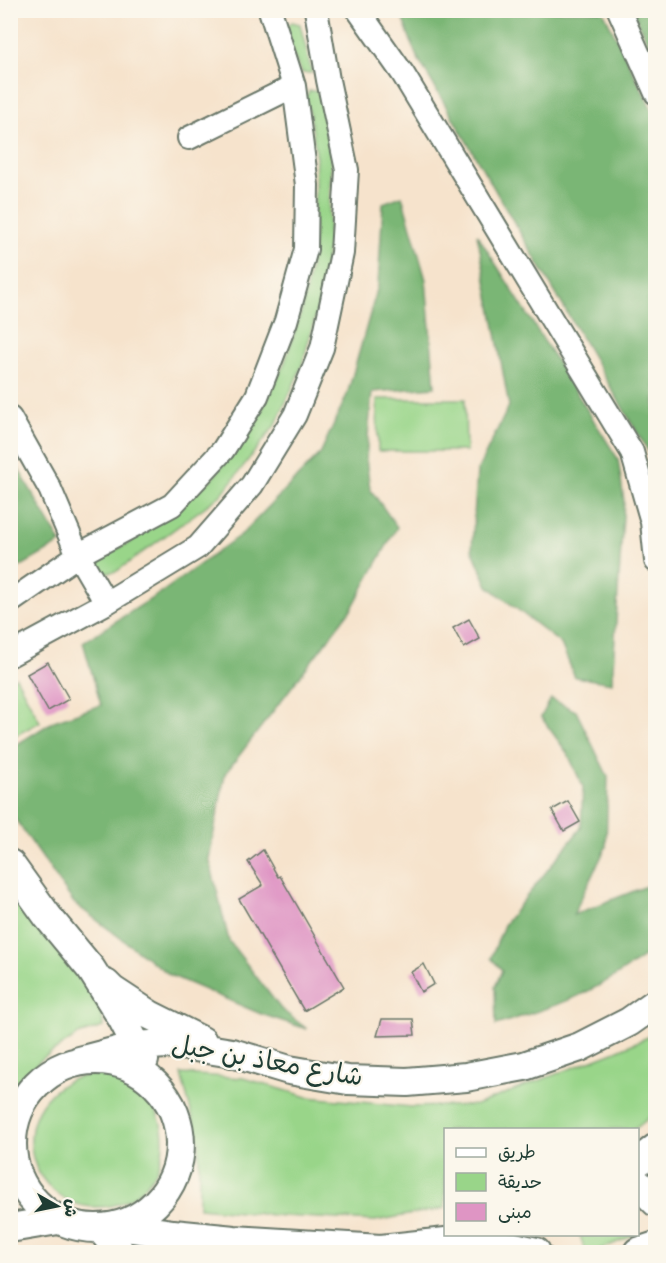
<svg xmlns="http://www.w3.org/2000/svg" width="666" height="1263" font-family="'Indie Flower','Playpen Sans Arabic',sans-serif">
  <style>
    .green { fill: #99d589; stroke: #5c895e; stroke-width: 1.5 }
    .forest { fill: #7ab675; stroke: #4c7a54; stroke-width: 1.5 }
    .building { fill: #df95c4 }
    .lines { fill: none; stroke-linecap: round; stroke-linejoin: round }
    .minor-casing { stroke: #6a7769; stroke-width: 26 }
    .major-casing { stroke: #6a7769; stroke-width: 32 }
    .minor { stroke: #fff; stroke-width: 22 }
    .major { stroke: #fff; stroke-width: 28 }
    .labels { text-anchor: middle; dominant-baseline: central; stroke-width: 4.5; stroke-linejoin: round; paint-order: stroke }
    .street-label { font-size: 26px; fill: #1f3d34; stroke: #fbf7ec }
  </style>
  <rect width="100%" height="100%" fill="#fbf7ec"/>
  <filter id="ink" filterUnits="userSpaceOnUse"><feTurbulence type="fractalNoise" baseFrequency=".0167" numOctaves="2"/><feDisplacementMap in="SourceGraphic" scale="12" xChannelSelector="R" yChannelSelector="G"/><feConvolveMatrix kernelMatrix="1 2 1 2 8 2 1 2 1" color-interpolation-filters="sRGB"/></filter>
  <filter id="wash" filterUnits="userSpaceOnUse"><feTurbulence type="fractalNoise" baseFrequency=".008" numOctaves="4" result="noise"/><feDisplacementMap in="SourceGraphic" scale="24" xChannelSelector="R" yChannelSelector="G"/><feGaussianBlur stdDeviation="1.35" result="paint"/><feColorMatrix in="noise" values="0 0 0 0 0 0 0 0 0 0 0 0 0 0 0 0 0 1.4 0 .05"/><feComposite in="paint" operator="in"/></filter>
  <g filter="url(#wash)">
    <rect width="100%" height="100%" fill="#f6e3cc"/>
    <path class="green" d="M 292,22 L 300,24 L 312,73 L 302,73 C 294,59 287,42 287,26 Z
      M 309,91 L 318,91 L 330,138 L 331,165 L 328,245 L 318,307 L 301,368 L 276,424 L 221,495 L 117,571 L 107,573 L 101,570 L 98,561 L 106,554 L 127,544 L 211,480 L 241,443 L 263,408 L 285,362 L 303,306 L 313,253 L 316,153 L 310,114 L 305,99 Z
      M 377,399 L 465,399 L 466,451 L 378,451 Z
      M 16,677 L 40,722 L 11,738 L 11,680 Z
      M 10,870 L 102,1011 L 103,1027 L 78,1035 L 43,1058 L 16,1084 L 10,1065 Z
      M 655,1034 L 655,1113 L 635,1129 L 446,1130 L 445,1208 L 375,1221 L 283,1216 L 199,1208 L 199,1141 L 181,1074 L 243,1078 L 308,1097 L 412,1107 L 476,1105 L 616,1051 Z
      M31 1141a66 66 0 1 1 132 0a66 66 0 1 1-132 0Z
      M 637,1234 L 594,1252 L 585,1252 L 580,1235 Z"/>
    <path class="forest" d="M 400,11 L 603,11 L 655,116 L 655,463 L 416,55 Z
      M 633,11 L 655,11 L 655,58 Z
      M 402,196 L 426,280 L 435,387 L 372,392 L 366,459 L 370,489 L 397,527 L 352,608 L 225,774 L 209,858 L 229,941 L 281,1009 L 307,1029 L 261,1014 L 170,975 L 74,903 L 11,813 L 11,748 L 54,721 L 101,705 L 83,642 L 162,592 L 243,533 L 320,454 L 347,395 L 378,286 L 383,203 Z
      M 477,234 L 618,459 L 624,501 L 612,683 L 575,677 L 561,644 L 488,586 L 472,549 L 477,471 L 509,406 L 494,322 Z
      M 10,454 L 61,543 L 11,572 L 10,572 Z
      M 551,699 L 576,711 L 608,777 L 606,847 L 573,915 L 652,884 L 655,875 L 655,949 C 635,963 614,978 592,989 C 562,1005 528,1014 496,1025 L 495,987 L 502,970 L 491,958 L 504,925 L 581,828 L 583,787 L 568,754 L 541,717 Z"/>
    <g id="blocks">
      <path class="building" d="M 469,619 L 480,639 L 464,648 L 453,628 Z
        M 48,662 L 69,699 L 48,711 L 27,674 Z
        M 568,801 L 580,822 L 564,831 L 552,810 Z
        M 263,850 L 278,877 L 280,876 L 344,987 L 304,1011 L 239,899 L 263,885 L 248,862 Z
        M 424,964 L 434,984 L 421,992 L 411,972 Z
        M 382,1019 L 413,1019 L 415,1035 L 377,1036 Z"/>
    </g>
  </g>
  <g filter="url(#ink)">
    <use href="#blocks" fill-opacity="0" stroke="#6a7769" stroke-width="1.5"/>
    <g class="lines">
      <defs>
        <path id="minor" d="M 358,10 L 403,74 L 632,452 L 652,522 L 656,561
          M 619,10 L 656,93
          M 189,138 L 294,86
          M 10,418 L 50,489 L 78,555 L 106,603
          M 10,602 L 78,555 L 172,505 L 223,450 L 257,396 L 286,321 L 306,249 L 307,185 L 294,86 L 270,10
          M 10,655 L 106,603 L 198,547 L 252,485 L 295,415 L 322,348 L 342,253 L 347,170 L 328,80 L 316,10"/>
        <path id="major" d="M 10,864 L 48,917 L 91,969 L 122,1018 L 144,1060
          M 106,984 L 112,990 L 150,1015 L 202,1041
          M12 1144a84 84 0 1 1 168 0a84 84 0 1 1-168 0Z
          M 79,1061 L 136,1046 L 166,1044 L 189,1046 L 232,1053 L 289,1070 L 348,1080 L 407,1082 L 466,1077 L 524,1066 L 580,1047 L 629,1022 L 656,1003
          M 638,1162 L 656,1148
          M 638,1184 L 656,1202
          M 118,1226 L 173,1234 L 234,1240 L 381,1249 L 455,1241 L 477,1234
          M 10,1228 L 58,1220
          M 100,1228 L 120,1252
          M 455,1241 L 514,1247 L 536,1252
          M 638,1252 L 656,1246"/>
      </defs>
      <use href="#minor" class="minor-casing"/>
      <use href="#major" class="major-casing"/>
      <use href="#minor" class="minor"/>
      <use href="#major" class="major"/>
    </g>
  </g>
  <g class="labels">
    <g class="street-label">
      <text transform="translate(267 1063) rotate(10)">شارع معاذ بن جبل</text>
    </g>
  </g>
  <rect width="666" height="1263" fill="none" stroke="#fbf7ec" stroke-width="36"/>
  <rect x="444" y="1128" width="195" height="108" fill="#fbf7ec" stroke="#a3ada2" stroke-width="1.5"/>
  <rect x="456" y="1148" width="30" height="9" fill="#ffffff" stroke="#a3ada2" stroke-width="1.5"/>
  <text x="498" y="1158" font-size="18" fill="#1f3d34">طريق</text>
  <rect x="456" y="1173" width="30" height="18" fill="#99d589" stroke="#a3ada2" stroke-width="1.5"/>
  <text x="498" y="1188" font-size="18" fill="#1f3d34">حديقة</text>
  <rect x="456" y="1203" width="30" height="18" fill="#df95c4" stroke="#a3ada2" stroke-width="1.5"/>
  <text x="498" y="1218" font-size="18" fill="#1f3d34">مبنى</text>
  <g transform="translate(57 1206) rotate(99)" stroke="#fbf7ec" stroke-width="4.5" paint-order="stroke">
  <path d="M0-4.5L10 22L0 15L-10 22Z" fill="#1f3d34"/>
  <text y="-9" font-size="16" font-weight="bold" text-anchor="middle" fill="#1f3d34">ش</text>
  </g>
</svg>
